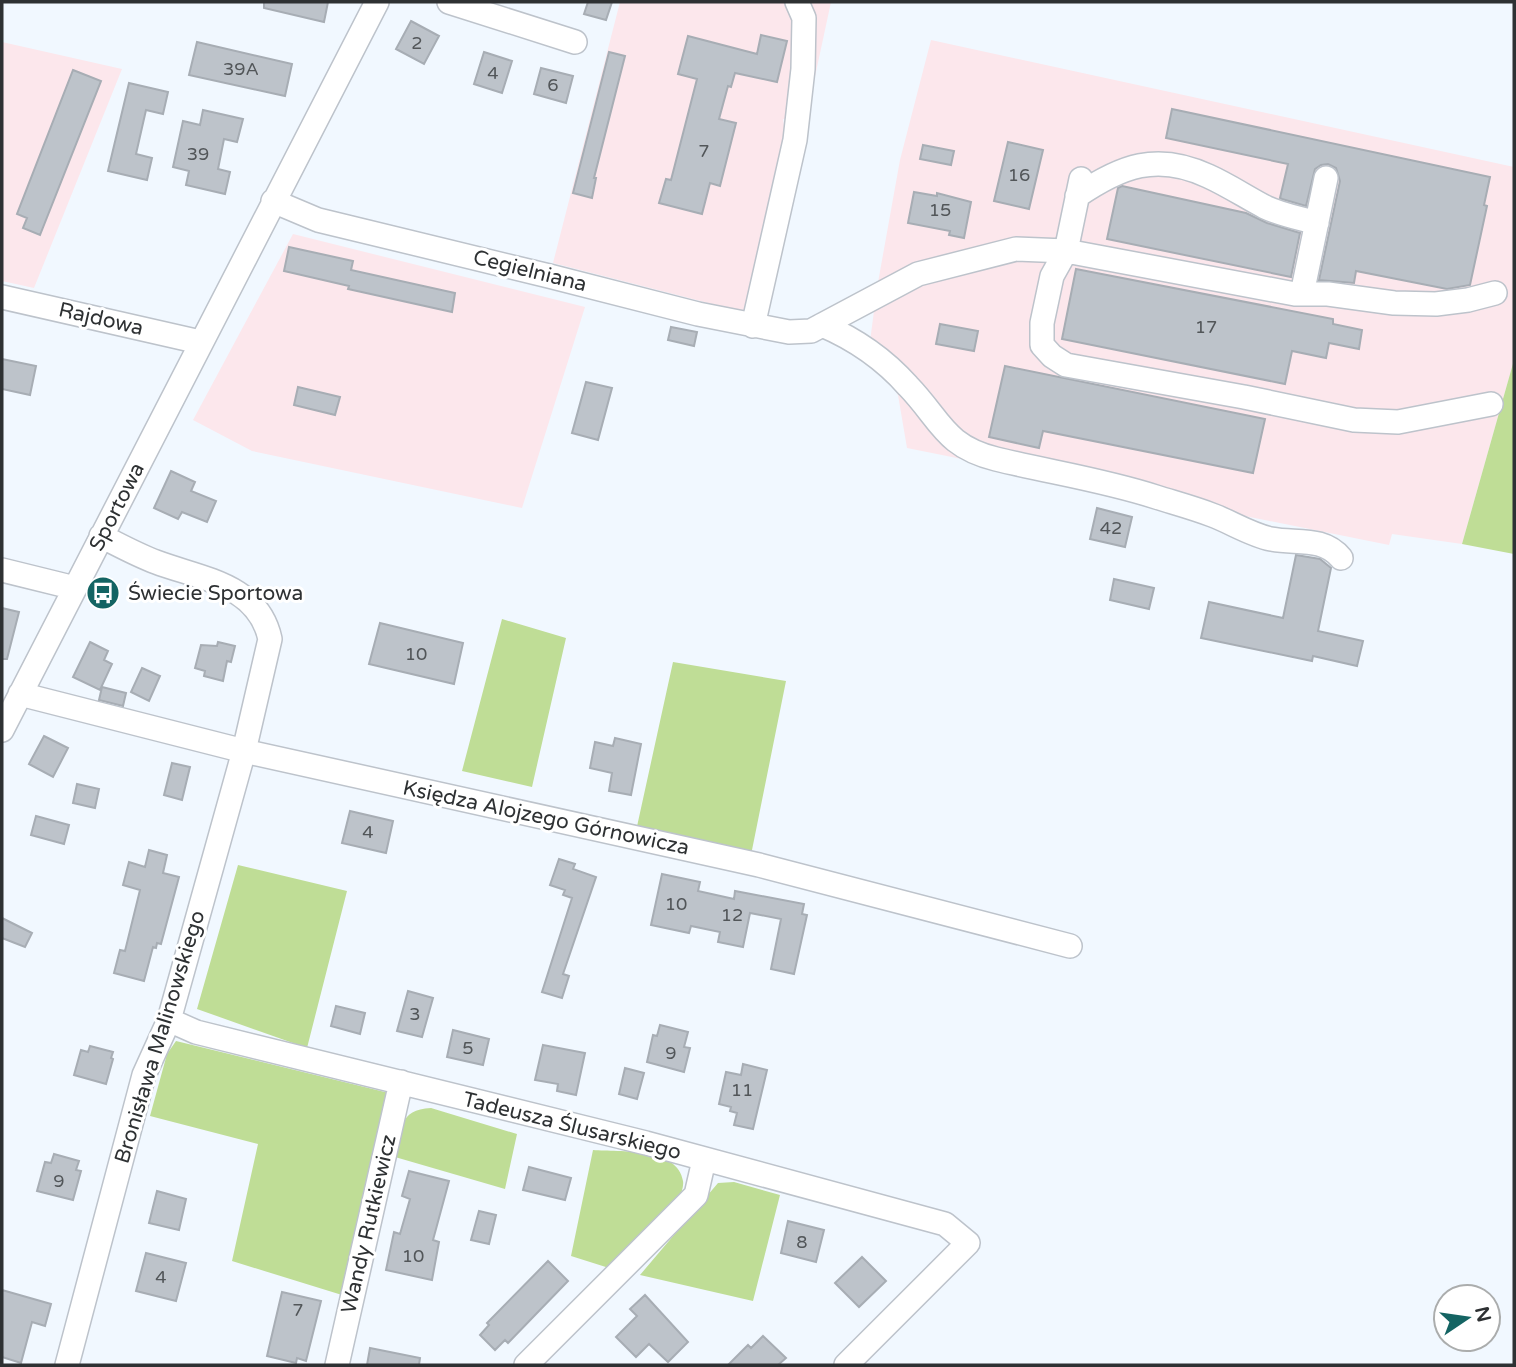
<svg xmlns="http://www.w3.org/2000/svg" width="1516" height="1367" font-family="'Varela Round',sans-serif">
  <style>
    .industrial { fill: #fce7ec }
    .green { fill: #bfdd96 }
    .building { fill: #bdc3ca; stroke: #a7adb4; stroke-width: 2 }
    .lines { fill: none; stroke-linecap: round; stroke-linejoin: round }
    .minor-casing { stroke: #bdc3cb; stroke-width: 26 }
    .minor { stroke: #fff; stroke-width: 23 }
    .labels { text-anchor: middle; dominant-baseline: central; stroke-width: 6; stroke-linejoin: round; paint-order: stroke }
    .number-label { font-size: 18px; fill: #525659 }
    .street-label { font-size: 21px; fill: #2e3133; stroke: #fff }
    .poi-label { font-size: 21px; fill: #2e3133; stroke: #fff; text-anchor: start }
  </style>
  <rect width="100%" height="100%" fill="#f1f8ff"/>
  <path class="industrial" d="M 620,2 L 831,2 L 805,123 L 783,119 L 787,144 L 752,301 L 743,312 L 553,263 Z
    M 931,40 L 1514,167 L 1514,360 L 1462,544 L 1392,534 L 1389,545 L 907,448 L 898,395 L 869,349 L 877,288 L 900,160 Z
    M 2,42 L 122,69 L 34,288 L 2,281 Z
    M 293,234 L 585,307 L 522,508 L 252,451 L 193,420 Z"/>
  <path class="green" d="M 1514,360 L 1514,554 L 1462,544 Z
    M 502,619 L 566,638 L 532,787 L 462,771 Z
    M 673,662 L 786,681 L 751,855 L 636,831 Z
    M 238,865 L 347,891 L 307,1048 L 197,1009 Z
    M 176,1041 L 389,1093 L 342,1295 L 232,1261 L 258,1144 L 150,1116 L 167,1054 Z
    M 431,1108 L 517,1134 L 505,1189 L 395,1157 C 402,1129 398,1110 431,1108 Z
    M 593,1150 C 619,1152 678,1147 683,1181 C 684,1186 681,1193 680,1198 L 609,1268 L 571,1256 Z
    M 734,1182 L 780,1195 L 753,1301 L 640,1275 L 718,1183 Z"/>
  <path class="building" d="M 264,2 L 328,2 L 324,22 L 264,8 Z
    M 588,2 L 612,2 L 606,20 L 584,14 Z
    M 411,21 L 439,36 L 424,64 L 396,49 Z
    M 761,35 L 787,41 L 777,82 L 735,73 L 731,87 L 728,86 L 719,119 L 736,123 L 720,186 L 710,183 L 702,214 L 659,203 L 666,179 L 671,180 L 697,79 L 678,74 L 688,36 L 757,54 Z
    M 197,42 L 292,64 L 285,96 L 189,75 Z
    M 484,52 L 512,61 L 502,93 L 474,84 Z
    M 609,52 L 625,56 L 594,178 L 596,178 L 592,198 L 573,193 Z
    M 541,68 L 573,76 L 566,103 L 534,94 Z
    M 73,70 L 101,81 L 40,235 L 23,228 L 27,218 L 17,214 Z
    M 129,83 L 168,92 L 163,114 L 146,110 L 136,154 L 152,158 L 147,180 L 108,171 Z
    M 1172,109 L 1490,177 L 1484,205 L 1487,206 L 1470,285 L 1447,289 L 1356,271 L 1354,283 L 1319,280 L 1340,181 L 1336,168 L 1328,164 L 1321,165 L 1315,169 L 1306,206 L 1282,199 L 1280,198 L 1288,164 L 1166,138 Z
    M 203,110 L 243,119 L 237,142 L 224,139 L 218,169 L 230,172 L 225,194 L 186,185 L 189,171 L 173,167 L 183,121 L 200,125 Z
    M 1008,142 L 1043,150 L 1029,209 L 994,201 Z
    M 923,145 L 954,151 L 951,165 L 920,159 Z
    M 1122,186 L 1246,213 L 1267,223 L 1300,233 L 1291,277 L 1107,239 L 1118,188 Z
    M 914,192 L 937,196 L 937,193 L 971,202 L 964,238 L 949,235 L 950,231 L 908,223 Z
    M 289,247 L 353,261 L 351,270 L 455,293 L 452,312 L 348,289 L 349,286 L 284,271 Z
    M 1076,269 L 1333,319 L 1333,324 L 1362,330 L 1359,349 L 1329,343 L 1326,358 L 1292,351 L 1285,384 L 1062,339 Z
    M 940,324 L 978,331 L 974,351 L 936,344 Z
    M 671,327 L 697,332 L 694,346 L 668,340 Z
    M 2,359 L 36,366 L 30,395 L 2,389 Z
    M 1005,366 L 1265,419 L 1253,473 L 1043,431 L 1039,448 L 989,437 Z
    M 586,382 L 612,388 L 598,440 L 572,433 Z
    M 298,387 L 340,397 L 335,415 L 294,405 Z
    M 171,471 L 195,482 L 191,491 L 216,501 L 207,522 L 182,512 L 178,519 L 154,508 Z
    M 1097,508 L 1132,517 L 1125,547 L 1090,539 Z
    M 1296,555 L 1320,559 L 1331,568 L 1318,631 L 1363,641 L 1357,666 L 1313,656 L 1312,661 L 1201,638 L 1209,602 L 1283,618 Z
    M 1114,579 L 1154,588 L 1149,609 L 1110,600 Z
    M 2,608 L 19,612 L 7,659 L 2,659 Z
    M 380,623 L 463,643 L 454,684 L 369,664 Z
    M 90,642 L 108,651 L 104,660 L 112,664 L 100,690 L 73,677 Z
    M 218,642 L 235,646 L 231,662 L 227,661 L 223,681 L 204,676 L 205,671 L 195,668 L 201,645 L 217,646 Z
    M 142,668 L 160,676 L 149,701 L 131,692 Z
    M 102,687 L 126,693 L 123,706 L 99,700 Z
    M 44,736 L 68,748 L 53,777 L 29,764 Z
    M 615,738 L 641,744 L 631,795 L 609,791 L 612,773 L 590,768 L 595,742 L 613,746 Z
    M 172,763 L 190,767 L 182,800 L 164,795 Z
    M 77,784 L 99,789 L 95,808 L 73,803 Z
    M 350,811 L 393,821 L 386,853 L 342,843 Z
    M 36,816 L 69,825 L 64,844 L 31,835 Z
    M 149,850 L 167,855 L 163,873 L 179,877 L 161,944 L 157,943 L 156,948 L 153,947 L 144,981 L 114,973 L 120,950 L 125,951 L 140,890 L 123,885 L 129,862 L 145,867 Z
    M 559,859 L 575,864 L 573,869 L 596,877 L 563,974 L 569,976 L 562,998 L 542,992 L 572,898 L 563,895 L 565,890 L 550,885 Z
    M 662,874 L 700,882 L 698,891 L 734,899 L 735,891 L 804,904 L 802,914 L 807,915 L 794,974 L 771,969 L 781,919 L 750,913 L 743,947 L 718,942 L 720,932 L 691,926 L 689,933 L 651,925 Z
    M 2,918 L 32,933 L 25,947 L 2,938 Z
    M 408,991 L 433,998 L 422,1037 L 397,1031 Z
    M 336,1006 L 365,1013 L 360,1034 L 331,1026 Z
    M 660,1025 L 688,1032 L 684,1047 L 690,1048 L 684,1072 L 647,1062 L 653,1035 L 657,1036 Z
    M 453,1030 L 489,1039 L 483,1065 L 447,1057 Z
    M 543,1045 L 585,1053 L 576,1095 L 557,1091 L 558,1084 L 535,1080 Z
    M 90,1046 L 113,1052 L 111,1058 L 113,1059 L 106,1084 L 74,1075 L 81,1050 L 88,1052 Z
    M 743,1064 L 767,1070 L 753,1129 L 734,1125 L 737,1113 L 730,1111 L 731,1107 L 719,1104 L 726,1072 L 741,1075 Z
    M 625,1068 L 644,1073 L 637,1099 L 619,1094 Z
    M 54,1154 L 79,1161 L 76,1170 L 81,1171 L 73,1200 L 37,1191 L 45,1162 L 51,1163 Z
    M 529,1167 L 571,1178 L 565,1200 L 523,1190 Z
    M 409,1171 L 449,1181 L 433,1240 L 439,1242 L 432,1280 L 386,1270 L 394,1232 L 400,1234 L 410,1199 L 402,1196 Z
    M 157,1191 L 186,1199 L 179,1230 L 149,1223 Z
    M 479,1211 L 496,1215 L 489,1244 L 471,1240 Z
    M 788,1221 L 824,1230 L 816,1262 L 781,1253 Z
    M 146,1253 L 186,1263 L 176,1301 L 136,1291 Z
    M 862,1257 L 886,1281 L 859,1307 L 835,1283 Z
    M 548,1261 L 568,1281 L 508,1343 L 505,1340 L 495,1350 L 480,1335 L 489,1325 L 487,1323 Z
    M 2,1290 L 51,1304 L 45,1326 L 32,1322 L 21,1363 L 2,1357 Z
    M 282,1292 L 321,1301 L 306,1361 L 297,1358 L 296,1363 L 267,1356 Z
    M 645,1295 L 688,1342 L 668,1362 L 649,1344 L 636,1357 L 616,1337 L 637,1316 L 630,1309 Z
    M 763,1336 L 786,1358 L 778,1365 L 728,1365 L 748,1345 L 751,1348 Z
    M 370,1348 L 420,1358 L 419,1365 L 367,1365 Z"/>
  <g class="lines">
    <defs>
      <path id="minor" d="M 449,2 L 575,42
        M 1081,179 L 1066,251 L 1052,276 L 1042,323 L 1042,345 L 1052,356 L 1066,365 L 1244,397 L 1354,420 L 1398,422 L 1491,404
        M 1077,196 C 1121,166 1157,152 1208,176 C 1228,185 1246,197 1265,207 C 1282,215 1300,218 1317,223
        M 273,201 L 318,220 L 549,276 L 698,314 L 789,332 L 811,331 L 918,274 L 1016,249 L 1066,251 L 1295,294 L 1328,294 L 1394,303 L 1436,304 L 1468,300 L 1495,293
        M 1302,294 L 1326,178
        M 2,297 L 200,342
        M 822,325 C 855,339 884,359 908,386 C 941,420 944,446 996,459 C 1049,472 1104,480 1156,497 C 1175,503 1194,508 1212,515 C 1231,522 1251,535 1271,539 C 1296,544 1323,536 1341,558
        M 753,326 L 795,140 L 803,69 L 804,18 L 797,2
        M 2,570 L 75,588
        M 20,694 L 244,751 L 759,865 L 1070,946
        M 2,730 L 377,2
        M 169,1020 L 196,1032 L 646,1143 L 945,1224 L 968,1243 L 846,1365
        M 67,1365 L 144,1075 L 169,1020 L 244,751 L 270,639 C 258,584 201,579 156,562 C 137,555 119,545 101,536
        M 337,1365 L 401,1082
        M 526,1365 L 696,1195 L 704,1160"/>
    </defs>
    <use href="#minor" class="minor-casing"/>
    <use href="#minor" class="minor"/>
  </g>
  <defs>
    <symbol id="bus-disc" viewBox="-11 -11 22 22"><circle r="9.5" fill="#146463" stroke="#fff"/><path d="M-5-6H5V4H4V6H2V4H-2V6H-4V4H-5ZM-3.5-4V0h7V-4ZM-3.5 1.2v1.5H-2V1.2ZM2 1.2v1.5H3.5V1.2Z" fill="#fff"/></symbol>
  </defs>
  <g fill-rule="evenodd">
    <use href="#bus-disc" x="84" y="574" width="38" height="38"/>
  </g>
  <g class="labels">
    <g class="number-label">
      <text x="417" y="43">2</text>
      <text x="241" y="69">39A</text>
      <text x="493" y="73">4</text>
      <text x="553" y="85">6</text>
      <text x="704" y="151">7</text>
      <text x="198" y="154">39</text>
      <text x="1019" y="175">16</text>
      <text x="940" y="210">15</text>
      <text x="1206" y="327">17</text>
      <text x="1111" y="528">42</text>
      <text x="416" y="654">10</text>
      <text x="368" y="832">4</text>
      <text x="676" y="904">10</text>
      <text x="732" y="915">12</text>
      <text x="415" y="1014">3</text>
      <text x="468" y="1048">5</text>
      <text x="671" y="1053">9</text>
      <text x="742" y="1090">11</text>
      <text x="59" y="1181">9</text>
      <text x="802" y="1242">8</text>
      <text x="413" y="1256">10</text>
      <text x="161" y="1277">4</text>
      <text x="298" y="1310">7</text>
    </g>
    <g class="street-label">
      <text transform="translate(530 271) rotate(14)">Cegielniana</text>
      <text transform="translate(101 319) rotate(13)">Rajdowa</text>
      <text transform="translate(117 507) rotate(-63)">Sportowa</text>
      <text transform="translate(546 818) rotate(12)">Księdza Alojzego Górnowicza</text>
      <text transform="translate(160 1037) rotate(-73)">Bronisława Malinowskiego</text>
      <text transform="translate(572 1126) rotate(14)">Tadeusza Ślusarskiego</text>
      <text transform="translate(369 1224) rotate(-77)">Wandy Rutkiewicz</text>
    </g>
    <g class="poi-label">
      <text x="128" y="593">Świecie Sportowa</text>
    </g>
  </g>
  <rect width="1516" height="1367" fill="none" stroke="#2e3133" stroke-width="7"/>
  <g transform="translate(1467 1318) rotate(77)"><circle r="33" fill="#ffffff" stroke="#abadad" stroke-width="2"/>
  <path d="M0-5L12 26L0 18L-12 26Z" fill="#146463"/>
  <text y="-10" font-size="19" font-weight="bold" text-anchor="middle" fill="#2e3133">N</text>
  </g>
</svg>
